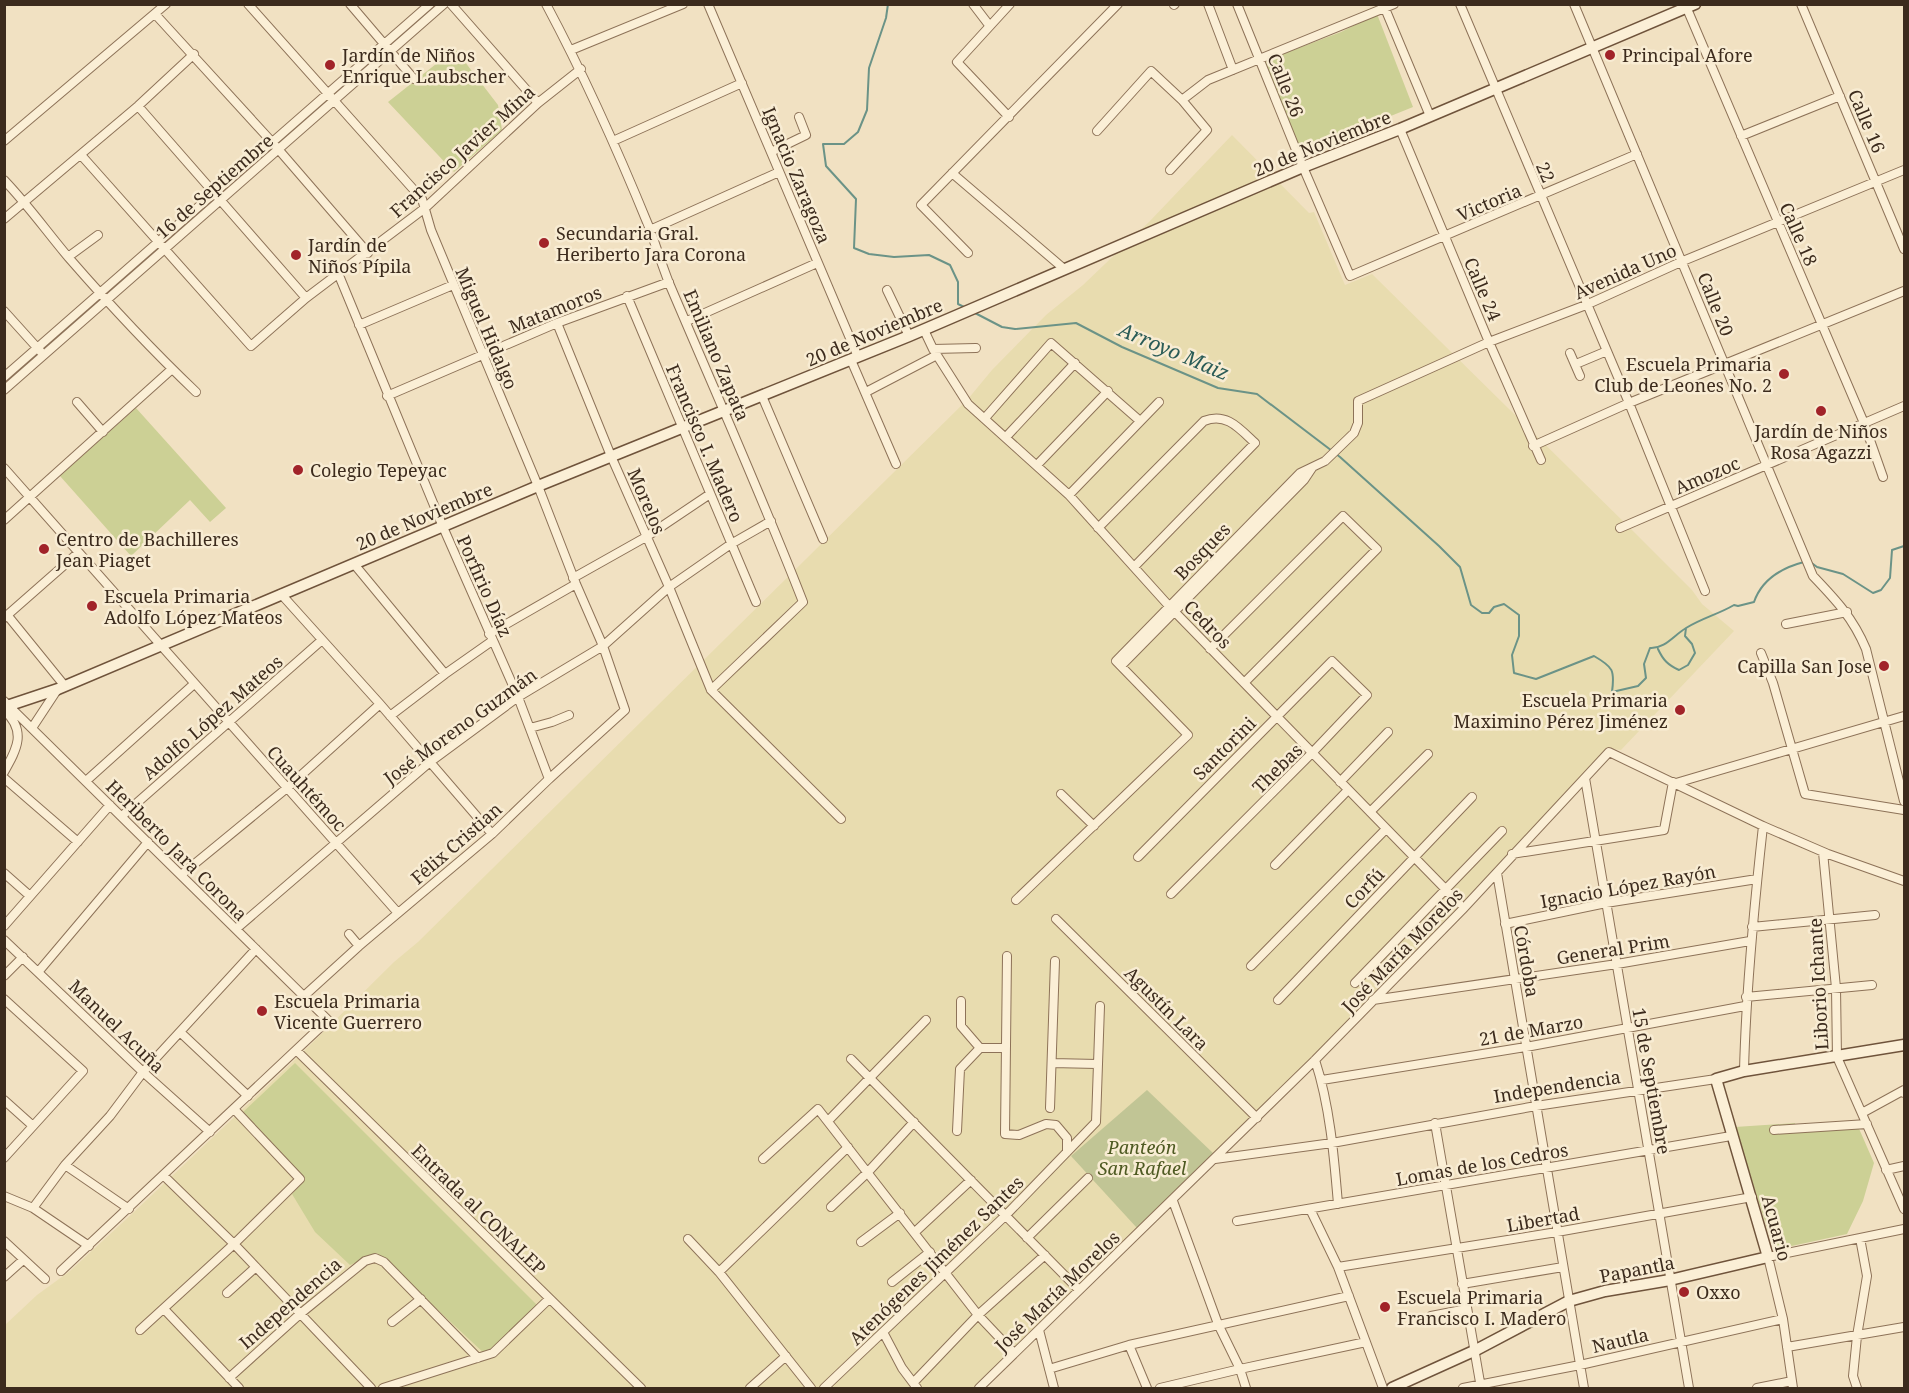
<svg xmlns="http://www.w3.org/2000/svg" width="1909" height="1393" font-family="'Noto Serif',serif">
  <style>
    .farmland { fill: #e8dcaf }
    .green { fill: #ccd095 }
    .cemetery { fill: #c1c595 }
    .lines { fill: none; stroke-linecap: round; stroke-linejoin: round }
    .stream { stroke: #6b9387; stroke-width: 2 }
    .street-casing { stroke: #8d7258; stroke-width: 10 }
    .secondary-casing { stroke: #6f533b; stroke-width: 13 }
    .street { stroke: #fbefd6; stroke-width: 8 }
    .secondary { stroke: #fbefd6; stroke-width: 10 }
    .poi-dot { fill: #a12329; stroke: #f8ecd3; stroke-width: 2 }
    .labels { text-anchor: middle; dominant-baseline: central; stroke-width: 5; stroke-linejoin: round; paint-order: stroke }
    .poi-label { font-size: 18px; fill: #3c2b1d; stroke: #f8ecd3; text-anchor: start }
    .street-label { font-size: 18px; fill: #3c2b1d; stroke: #f8ecd3 }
    .park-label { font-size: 18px; font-style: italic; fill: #4e5a22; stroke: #f8ecd3 }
    .water-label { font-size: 20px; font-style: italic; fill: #2b5c57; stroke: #f8ecd3 }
  </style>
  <rect width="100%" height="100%" fill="#f1e1c2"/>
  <path class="farmland" d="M 1232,135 L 1309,213 L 1314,212 L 1345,285 L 1372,274 L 1632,530 L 1692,590 L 1702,604 L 1734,631 L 1621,750 L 1611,749 L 1599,757 L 1519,843 L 1312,1059 L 1215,1153 L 1141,1228 L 1077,1286 L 1081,1291 L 978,1388 L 5,1388 L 5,1325 L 37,1295 L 70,1271 L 134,1212 L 303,1052 L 394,962 L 418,942 L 968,399 L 992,370 L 1046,315 L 1083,285 L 1149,222 Z"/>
  <path class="green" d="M 1377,14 L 1413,107 L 1299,153 L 1261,62 L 1341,32 Z
    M 455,49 L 498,105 L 502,130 L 454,172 L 388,102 Z
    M 136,408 L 226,508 L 210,522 L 190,500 L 131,556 L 60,476 Z
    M 295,1063 L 542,1310 L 486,1355 L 377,1253 L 350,1265 L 315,1232 L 292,1194 L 305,1179 L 242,1113 Z
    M 1795,1123 L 1796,1129 L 1857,1124 L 1874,1163 L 1863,1201 L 1847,1234 L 1774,1250 L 1735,1127 Z"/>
  <path class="cemetery" d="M 1147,1090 L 1215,1155 L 1137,1228 L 1071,1156 Z"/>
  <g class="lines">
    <path class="stream" d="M 888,4 L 886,18 L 869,68 L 867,110 L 858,132 L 844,144 L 823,144 L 826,166 L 856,199 L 854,248 L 869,254 L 894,257 L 929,255 L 950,265 L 958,282 L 958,304 L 964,307
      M 975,313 L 1002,327 L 1015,329 L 1076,323 L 1122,347 L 1218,388 L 1257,394 L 1340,457 L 1439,546 L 1460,567 L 1471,605 L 1482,613 L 1489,613 L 1494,607 L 1504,604 L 1519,615 L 1519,636 L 1512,655 L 1514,673 L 1536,679 L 1594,656 C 1613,667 1615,670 1612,692 L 1638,686 L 1646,678 L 1644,664 L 1650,648 C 1665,649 1674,635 1686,628 C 1702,618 1719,614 1734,605 L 1738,606 L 1754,602 C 1762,579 1781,568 1804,562
      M 1809,561 L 1817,567 L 1843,574 L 1873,593 L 1881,590 L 1890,578 L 1892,550 L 1904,546
      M 1658,649 C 1663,660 1668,665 1679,670 L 1688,665 L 1695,653 L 1692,644 L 1685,636 L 1686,628"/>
    <defs>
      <path id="street" d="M 248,4 L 422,199 L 431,230 L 538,486 L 576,584 L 603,646 L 625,710 L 549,779 L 492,834 L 359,946 L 304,996
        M 350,4 L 414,79
        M 451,4 L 538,103
        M 546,4 C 585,77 618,151 649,227 C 656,246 662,265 669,283 C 714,389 761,494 803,602 L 711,690
        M 708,4 L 858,357
        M 973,4 L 989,25
        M 1208,4 L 1233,70
        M 1237,4 L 1303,167 L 1350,276 L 1637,154
        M 1460,4 L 1629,403 L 1705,591
        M 1574,4 L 1813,576 C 1836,600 1853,618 1866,649 L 1904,801
        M 1685,4 L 1864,423 L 1883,477
        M 1801,4 L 1904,249
        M 1174,5 L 1175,4
        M 1384,6 L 1430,116
        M 155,14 L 272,142 L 368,253
        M 571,50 L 683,4
        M 1182,100 L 1208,80 L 1394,4
        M 138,106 L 306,298
        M 1009,117 L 957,62 L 1010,4
        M 1400,129 L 1489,342 L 1541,460
        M 1097,131 L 1151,71 L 1182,100 L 1207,130 L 1170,170
        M 1741,136 L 1840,96
        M 4,141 L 166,4
        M 613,141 L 742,83
        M 771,152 L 806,135 L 799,117
        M 81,155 L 251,346 L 306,298 L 425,208 L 538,103 L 581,69
        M 952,173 L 1063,268
        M 4,180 C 28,205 47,232 69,258 C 109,304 152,350 196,392
        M 4,219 L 138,106 L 194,54
        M 650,230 L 779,172
        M 968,253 L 921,205 L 1118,4
        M 68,257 L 98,235
        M 338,273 L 443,527 L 518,697 L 549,779
        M 887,290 L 909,336
        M 627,296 L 756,602
        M 4,311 L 41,352
        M 687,321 L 817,263
        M 557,323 L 611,456 L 669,587 L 711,690 L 841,819
        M 359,325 L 453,285
        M 924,330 L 933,349 L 968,404 L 1069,495 L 1169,606 L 1459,903
        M 933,349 L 976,348
        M 1570,353 L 1580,376
        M 851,360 L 896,464
        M 1576,364 L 1607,351
        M 4,377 L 430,4
        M 4,390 L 444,4
        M 866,392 L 937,355
        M 387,396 L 557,323 L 669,282
        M 762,396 L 823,539
        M 77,402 L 103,432
        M 985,418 L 1051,343 L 1140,421
        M 1006,437 L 1075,363
        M 1533,446 L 1629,403 L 1904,291
        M 1037,465 L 1108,391
        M 4,468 L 398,913
        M 1069,495 L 1159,402
        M 4,520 L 172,369
        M 1098,528 L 1204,421 C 1226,412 1239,428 1255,443 L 1134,567
        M 1620,528 L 1904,406
        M 354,564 L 445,674
        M 573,578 L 646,537 L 710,494
        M 281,594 L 380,704 L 492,834
        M 8,616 L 64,685
        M 4,618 L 78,553
        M 1786,624 L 1847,612
        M 489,634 L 576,584
        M 1210,649 L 1343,516 L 1377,549 L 1244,683
        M 1761,653 L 1773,683 L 1805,794 L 1904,810
        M 1121,666 L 1304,480 L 1312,468
        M 4,701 L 328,1020 L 61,1271
        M 4,710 C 27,731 17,749 4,772
        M 390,716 L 445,674 L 492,641
        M 32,728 L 57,690
        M 530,728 L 552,722 L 569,715
        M 4,778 L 78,842
        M 1585,778 L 1689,1388
        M 86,781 L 194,684
        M 1340,782 L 1388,732
        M 1676,783 L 1904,716
        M 1061,794 L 1094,826
        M 1370,812 L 1428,754
        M 122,816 L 322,640
        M 1823,852 L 1836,988 L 1837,1057 L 1904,1209
        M 1512,854 L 1664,830 L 1673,782
        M 1138,857 L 1332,661 L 1367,695 L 1312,753 L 1171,894
        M 1275,865 L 1348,790
        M 4,873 L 30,896
        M 1497,873 L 1584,1388
        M 181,875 L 287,788 L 380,704
        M 1016,900 L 1188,735 L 1116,661 L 1300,473 L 1325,461 L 1354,433 L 1358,423 L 1358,401 L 1489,342 L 1586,305 L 1683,261 L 1904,170
        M 1056,919 L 1257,1118
        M 1505,924 L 1606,903 L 1757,879
        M 4,926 L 110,805
        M 1752,927 L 1875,915
        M 236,929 L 430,762 L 518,697 L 603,646 L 669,587 L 731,544 L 771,521
        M 349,934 L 359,946
        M 4,940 L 143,1072 L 210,1132
        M 1007,956 L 1005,1134 L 1019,1135 L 1046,1124 L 1056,1125 L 1067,1138 L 1067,1152
        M 1251,966 L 1386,829
        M 39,971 L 148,842
        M 4,976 L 23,957
        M 1355,983 L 1502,831
        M 1746,997 L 1872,985
        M 4,999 L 83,1071 L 4,1158
        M 1278,1000 L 1472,797
        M 1373,1000 L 1617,964 L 1750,941
        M 180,1032 L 248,1096
        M 980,1048 L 1006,1048
        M 297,1051 L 641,1388
        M 851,1059 L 1079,1290
        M 1315,1060 C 1330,1106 1334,1156 1338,1204
        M 1052,1063 L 1097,1064
        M 1744,1071 C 1746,988 1754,907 1763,826
        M 1322,1080 L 1526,1047 L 1745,1006
        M 4,1100 L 33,1126
        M 1050,1108 L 1055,961
        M 1862,1113 L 1904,1090 L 1904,1093
        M 828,1121 L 926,1020
        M 1435,1123 L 1481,1388
        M 1774,1130 L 1867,1124
        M 957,1131 L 960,1069 L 980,1048 L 961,1026 L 961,1001
        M 763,1159 L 818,1109 L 978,1315 L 1014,1353
        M 1215,1159 L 1332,1143 L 1536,1106 L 1716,1079
        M 65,1165 L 129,1209
        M 1886,1170 L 1904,1166
        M 164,1176 L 234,1244 L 371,1388
        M 4,1196 L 33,1208 L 89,1246
        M 1173,1201 L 1218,1324 L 1240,1369 L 1246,1388
        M 831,1207 L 868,1172 L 914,1122
        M 33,1208 L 65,1165 L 110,1116 L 143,1072 L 256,949
        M 1310,1209 L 1338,1267 L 1383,1388
        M 1237,1221 L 1731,1136
        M 915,1232 L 971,1180
        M 1027,1238 L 1088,1178
        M 688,1239 L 719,1272 L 811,1388
        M 4,1241 L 45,1279
        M 861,1242 L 900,1213
        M 1338,1267 L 1557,1232 L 1752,1197
        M 719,1272 L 848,1147
        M 4,1277 L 23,1260
        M 892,1282 L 930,1252
        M 1462,1284 L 1563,1267
        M 227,1293 L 256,1267
        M 164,1309 L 239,1388
        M 1431,1316 L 1467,1309
        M 392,1322 L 421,1299
        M 140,1330 L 234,1244 L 300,1179 L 234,1109
        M 1039,1330 L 1054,1388
        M 883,1332 L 902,1368 L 917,1388
        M 1129,1345 L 1147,1388
        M 1787,1347 L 1904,1327
        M 1049,1369 L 1129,1345 L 1349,1296
        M 229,1378 L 300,1314 L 365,1261 L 375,1258 L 384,1262 L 478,1358
        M 914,1382 L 978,1315 L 1045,1255
        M 383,1388 L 493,1353 L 549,1299
        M 750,1388 L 786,1356
        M 824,1388 L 1005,1216 L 1096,1122 L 1100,1006
        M 979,1388 L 1315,1060 L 1462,910 L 1609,752 L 1763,826 L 1828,854 L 1904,881
        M 1160,1388 L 1240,1369 L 1366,1342
        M 1463,1388 L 1580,1365 L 1783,1319
        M 1757,1388 L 1792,1381
        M 1793,1388 L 1783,1319 L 1768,1257 L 1904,1229
        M 1857,1388 L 1853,1376 L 1857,1336 L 1867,1276 L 1860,1238"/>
      <path id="secondary" d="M 4,707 L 58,689 L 538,486 L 909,336 L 1303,167 L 1400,129 L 1695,4
        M 1392,1388 L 1476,1350 L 1569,1301 L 1605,1291 L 1670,1280 L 1768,1257 L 1716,1079 L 1744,1071 L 1904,1045"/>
    </defs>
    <use href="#street" class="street-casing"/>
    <use href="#secondary" class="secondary-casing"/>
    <use href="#street" class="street"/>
    <use href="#secondary" class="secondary"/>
  </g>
  <g class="poi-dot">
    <circle cx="1610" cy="55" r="6"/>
    <circle cx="330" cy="65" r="6"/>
    <circle cx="544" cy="243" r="6"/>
    <circle cx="296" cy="255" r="6"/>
    <circle cx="1784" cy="374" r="6"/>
    <circle cx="1821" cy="411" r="6"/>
    <circle cx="298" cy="470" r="6"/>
    <circle cx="44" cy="549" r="6"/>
    <circle cx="92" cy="606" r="6"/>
    <circle cx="1884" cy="666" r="6"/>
    <circle cx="1680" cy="710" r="6"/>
    <circle cx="262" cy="1011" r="6"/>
    <circle cx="1684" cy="1292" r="6"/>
    <circle cx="1385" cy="1307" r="6"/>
  </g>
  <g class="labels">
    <g class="poi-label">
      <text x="342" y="55">Jardín de Niños<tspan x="342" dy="21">Enrique Laubscher</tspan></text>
      <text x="1622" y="55">Principal Afore</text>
      <text x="556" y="233">Secundaria Gral.<tspan x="556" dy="21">Heriberto Jara Corona</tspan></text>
      <text x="308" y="245">Jardín de<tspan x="308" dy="21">Niños Pípila</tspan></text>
      <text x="1772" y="364" text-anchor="end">Escuela Primaria<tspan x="1772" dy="21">Club de Leones No. 2</tspan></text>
      <text x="1821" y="431" text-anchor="middle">Jardín de Niños<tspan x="1821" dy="21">Rosa Agazzi</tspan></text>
      <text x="310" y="470">Colegio Tepeyac</text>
      <text x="56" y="539">Centro de Bachilleres<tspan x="56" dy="21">Jean Piaget</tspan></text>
      <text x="104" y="596">Escuela Primaria<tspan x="104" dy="21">Adolfo López Mateos</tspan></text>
      <text x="1872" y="666" text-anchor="end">Capilla San Jose</text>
      <text x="1668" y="700" text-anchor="end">Escuela Primaria<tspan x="1668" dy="21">Maximino Pérez Jiménez</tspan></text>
      <text x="274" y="1001">Escuela Primaria<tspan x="274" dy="21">Vicente Guerrero</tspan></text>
      <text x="1696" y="1292">Oxxo</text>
      <text x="1397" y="1297">Escuela Primaria<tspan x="1397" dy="21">Francisco I. Madero</tspan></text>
    </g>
    <g class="street-label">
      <text transform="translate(1286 85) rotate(68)">Calle 26</text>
      <text transform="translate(1867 121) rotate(67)">Calle 16</text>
      <text transform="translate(1322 143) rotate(-22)">20 de Noviembre</text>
      <text transform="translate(462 151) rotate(-42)">Francisco Javier Mina</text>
      <text transform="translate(1546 172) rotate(67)">22</text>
      <text transform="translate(797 175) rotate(67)">Ignacio Zaragoza</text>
      <text transform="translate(214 186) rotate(-41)">16 de Septiembre</text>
      <text transform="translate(1489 202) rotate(-23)">Victoria</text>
      <text transform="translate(1799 234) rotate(66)">Calle 18</text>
      <text transform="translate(1625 271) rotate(-24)">Avenida Uno</text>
      <text transform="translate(1483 289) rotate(67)">Calle 24</text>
      <text transform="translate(1716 304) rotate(68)">Calle 20</text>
      <text transform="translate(555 309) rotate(-22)">Matamoros</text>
      <text transform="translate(487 328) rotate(67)">Miguel Hidalgo</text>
      <text transform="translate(874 332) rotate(-23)">20 de Noviembre</text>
      <text transform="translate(717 355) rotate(67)">Emiliano Zapata</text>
      <text transform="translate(705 443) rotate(67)">Francisco I. Madero</text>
      <text transform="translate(1707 475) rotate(-23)">Amozoc</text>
      <text transform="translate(647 501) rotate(67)">Morelos</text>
      <text transform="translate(424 516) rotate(-23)">20 de Noviembre</text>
      <text transform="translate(1202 551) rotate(-46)">Bosques</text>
      <text transform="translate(485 586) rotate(66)">Porfirio Díaz</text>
      <text transform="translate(1208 624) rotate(46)">Cedros</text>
      <text transform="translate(212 717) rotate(-41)">Adolfo López Mateos</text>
      <text transform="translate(460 726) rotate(-36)">José Moreno Guzmán</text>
      <text transform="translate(1224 748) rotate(-45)">Santorini</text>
      <text transform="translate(1277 768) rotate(-45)">Thebas</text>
      <text transform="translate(307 788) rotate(48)">Cuauhtémoc</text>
      <text transform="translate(456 843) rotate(-41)">Félix Cristian</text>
      <text transform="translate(177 850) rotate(45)">Heriberto Jara Corona</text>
      <text transform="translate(1628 886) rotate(-10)">Ignacio López Rayón</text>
      <text transform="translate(1364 888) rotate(-46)">Corfú</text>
      <text transform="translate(1613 949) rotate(-9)">General Prim</text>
      <text transform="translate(1402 950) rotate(-46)">José María Morelos</text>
      <text transform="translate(1527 961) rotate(80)">Córdoba</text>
      <text transform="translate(1818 984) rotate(-93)">Liborio Ichante</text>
      <text transform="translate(1167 1008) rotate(45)">Agustín Lara</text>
      <text transform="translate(117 1026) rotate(44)">Manuel Acuña</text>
      <text transform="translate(1531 1030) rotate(-10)">21 de Marzo</text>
      <text transform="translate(1652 1081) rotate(80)">15 de Septiembre</text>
      <text transform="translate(1557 1086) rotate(-9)">Independencia</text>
      <text transform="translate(1482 1164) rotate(-10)">Lomas de los Cedros</text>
      <text transform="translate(479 1209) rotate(44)">Entrada al CONALEP</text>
      <text transform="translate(1543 1219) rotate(-10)">Libertad</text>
      <text transform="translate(1777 1228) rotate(75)">Acuario</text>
      <text transform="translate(936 1260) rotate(-44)">Atenógenes Jiménez Santes</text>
      <text transform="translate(1637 1269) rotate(-11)">Papantla</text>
      <text transform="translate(1057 1291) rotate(-44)">José María Morelos</text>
      <text transform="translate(290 1303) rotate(-41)">Independencia</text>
      <text transform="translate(1620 1340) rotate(-13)">Nautla</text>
    </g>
    <g class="park-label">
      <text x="1142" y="1147">Panteón<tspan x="1142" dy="21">San Rafael</tspan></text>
    </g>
    <g class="water-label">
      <text transform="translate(1174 351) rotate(23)">Arroyo Maiz</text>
    </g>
  </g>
  <rect width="1909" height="1393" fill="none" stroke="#3c2b1d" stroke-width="12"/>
</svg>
